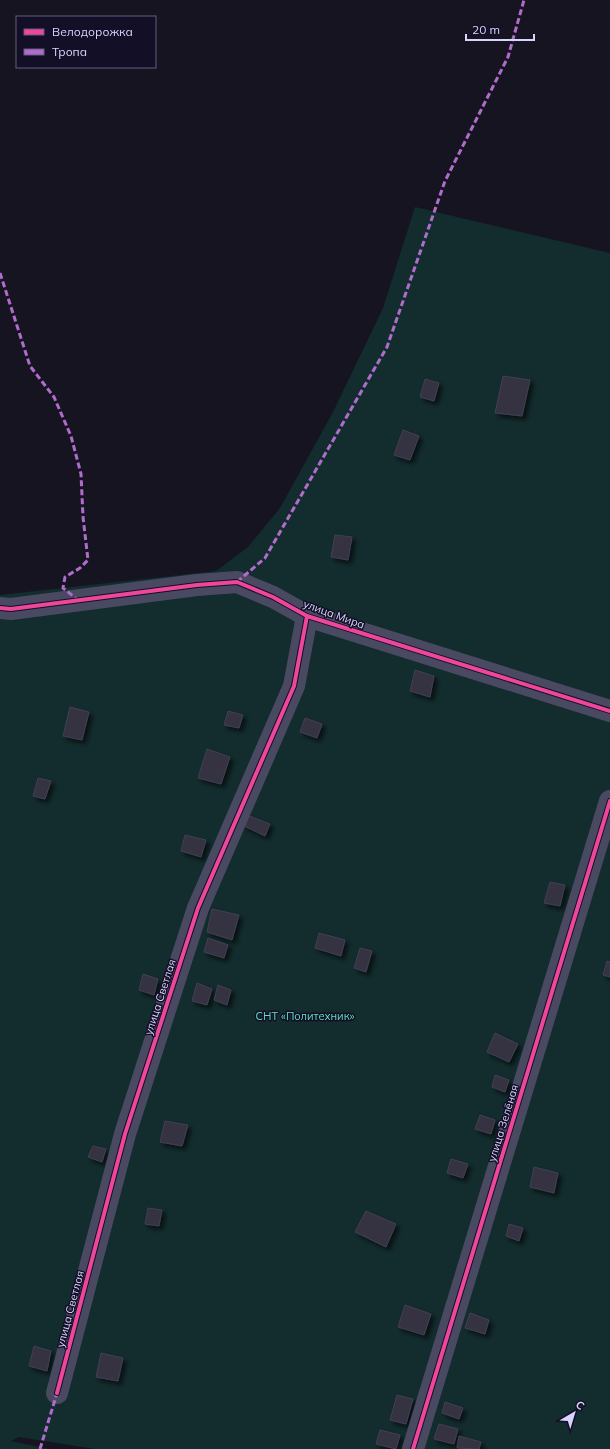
<svg xmlns="http://www.w3.org/2000/svg" width="610" height="1449" font-family="Mulish,sans-serif">
  <style>
    .green { fill: #132c2d }
    .building { fill: #343243; stroke: #433f54; filter: url(#shadow) }
    .lines { fill: none; stroke-linecap: round; stroke-linejoin: round }
    .minor { stroke: #4a4962; stroke-width: 22 }
    .quiet { stroke: #b06ccc; stroke-width: 3; stroke-dasharray: 6 3; stroke-linecap: butt }
    .cycleway-casing { stroke: #130f26; stroke-width: 6 }
    .cycleway { stroke: #ed469a; stroke-width: 4 }
    .labels { text-anchor: middle; dominant-baseline: central; stroke-width: 3; stroke-linejoin: round; paint-order: stroke }
    .street-label { font-size: 11px; fill: #d9d4ff; stroke: #130f26 }
    .park-label { font-size: 11px; fill: #5fe0c0; stroke: #130f26 }
  </style>
  <defs>
    <filter id="shadow"><feDropShadow dx="3.5" dy="3.5" stdDeviation="2" flood-color="#0009"/></filter>
  </defs>
  <rect width="100%" height="100%" fill="#161421"/>
  <path class="green" d="M 415,207 L 610,253 L 610,1449 L 95,1449 L 19,1437 L 11,1441 L 49,1449 L 0,1449 L 0,595 L 216,571 L 248,547 L 280,508 L 333,412 L 383,308 Z"/>
  <path class="building" d="M 503,376 L 530,380 L 522,416 L 495,413 Z
    M 425,379 L 439,383 L 434,401 L 420,397 Z
    M 403,430 L 419,436 L 410,460 L 394,455 Z
    M 335,535 L 352,537 L 348,560 L 331,557 Z
    M 415,670 L 434,676 L 430,697 L 410,691 Z
    M 70,707 L 89,712 L 82,740 L 63,736 Z
    M 228,711 L 243,715 L 239,728 L 224,725 Z
    M 305,718 L 322,724 L 317,738 L 300,732 Z
    M 207,749 L 230,757 L 221,784 L 198,778 Z
    M 38,778 L 51,781 L 45,799 L 33,796 Z
    M 247,815 L 270,824 L 265,836 L 242,825 Z
    M 185,835 L 206,840 L 201,857 L 181,851 Z
    M 550,882 L 565,885 L 560,906 L 544,903 Z
    M 212,909 L 239,915 L 232,940 L 207,932 Z
    M 319,933 L 345,940 L 341,956 L 315,948 Z
    M 208,938 L 228,945 L 224,958 L 204,952 Z
    M 360,948 L 372,951 L 366,972 L 354,968 Z
    M 607,961 L 610,962 L 610,977 L 603,975 Z
    M 143,974 L 158,979 L 154,995 L 139,990 Z
    M 197,983 L 212,989 L 207,1005 L 192,1001 Z
    M 218,985 L 231,990 L 227,1005 L 214,1000 Z
    M 495,1033 L 518,1044 L 509,1062 L 487,1052 Z
    M 495,1075 L 509,1080 L 505,1092 L 492,1087 Z
    M 480,1115 L 495,1120 L 491,1134 L 475,1129 Z
    M 165,1121 L 188,1125 L 182,1146 L 160,1142 Z
    M 93,1146 L 106,1149 L 102,1162 L 88,1157 Z
    M 451,1159 L 468,1164 L 463,1178 L 447,1173 Z
    M 534,1167 L 558,1173 L 554,1193 L 530,1187 Z
    M 148,1208 L 162,1210 L 159,1226 L 145,1224 Z
    M 366,1211 L 396,1224 L 386,1247 L 355,1232 Z
    M 509,1224 L 523,1228 L 519,1241 L 506,1236 Z
    M 405,1305 L 431,1314 L 424,1335 L 398,1327 Z
    M 470,1313 L 489,1320 L 485,1334 L 465,1328 Z
    M 34,1346 L 51,1351 L 47,1371 L 29,1366 Z
    M 101,1353 L 123,1358 L 118,1381 L 96,1377 Z
    M 397,1395 L 413,1399 L 406,1424 L 390,1420 Z
    M 445,1402 L 463,1408 L 459,1419 L 442,1413 Z
    M 439,1424 L 458,1429 L 454,1444 L 434,1439 Z
    M 380,1430 L 400,1435 L 396,1449 L 376,1444 Z
    M 459,1436 L 481,1442 L 479,1449 L 457,1448 Z"/>
  <g class="lines">
    <path class="minor" d="M 0,608 L 11,609 L 197,585 L 237,582 L 273,597 L 307,616 L 610,711
      M 57,1393 L 125,1134 L 198,908 L 294,686 L 307,616
      M 413,1449 L 610,801"/>
    <path class="quiet" d="M 0,273 L 30,366 L 54,397 L 71,436 L 81,474 L 83,517 L 88,560 L 80,568 L 65,577 L 63,588 L 78,600
      M 237,582 L 265,558 L 387,347 L 445,181 L 508,57 L 524,0
      M 40,1449 L 57,1393"/>
    <defs>
      <path id="cycleway" d="M 0,608 L 11,609 L 197,585 L 237,582 L 273,597 L 307,616 L 610,711
        M 57,1393 L 125,1134 L 198,908 L 294,686 L 307,616
        M 413,1449 L 610,801"/>
    </defs>
    <use href="#cycleway" class="cycleway-casing"/>
    <use href="#cycleway" class="cycleway"/>
  </g>
  <g class="labels">
    <g class="street-label">
      <text transform="translate(334 614) rotate(20)">улица Мира</text>
      <text transform="translate(160 997) rotate(-72)">улица Светлая</text>
      <text transform="translate(503 1123) rotate(-73)">улица Зелёная</text>
      <text transform="translate(70 1309) rotate(-75)">улица Светлая</text>
    </g>
    <g class="park-label">
      <text x="305" y="1016">СНТ «Политехник»</text>
    </g>
  </g>
  <rect x="16" y="16" width="140" height="52" fill="#130f26" stroke="#625e7d"/>
  <rect x="24" y="29" width="20" height="6" fill="#ed469a" stroke="#625e7d"/>
  <text x="52" y="36" font-size="12" fill="#d9d4ff">Велодорожка</text>
  <rect x="24" y="49" width="20" height="6" fill="#b06ccc" stroke="#625e7d"/>
  <text x="52" y="56" font-size="12" fill="#d9d4ff">Тропа</text>
  <g transform="translate(574 1413) rotate(38)" stroke="#130f26" stroke-width="3" paint-order="stroke">
  <path d="M0-3L7 15L0 10L-7 15Z" fill="#d9d4ff"/>
  <text y="-6" font-size="11" font-weight="bold" text-anchor="middle" fill="#d9d4ff">С</text>
  </g>
  <path d="M466 34v6h68v-6" fill="none" stroke="#d9d4ff" stroke-width="2"/>
  <text x="472" y="34" font-size="12" fill="#d9d4ff" stroke="#130f26" stroke-width="3" paint-order="stroke">20 m</text>
</svg>
